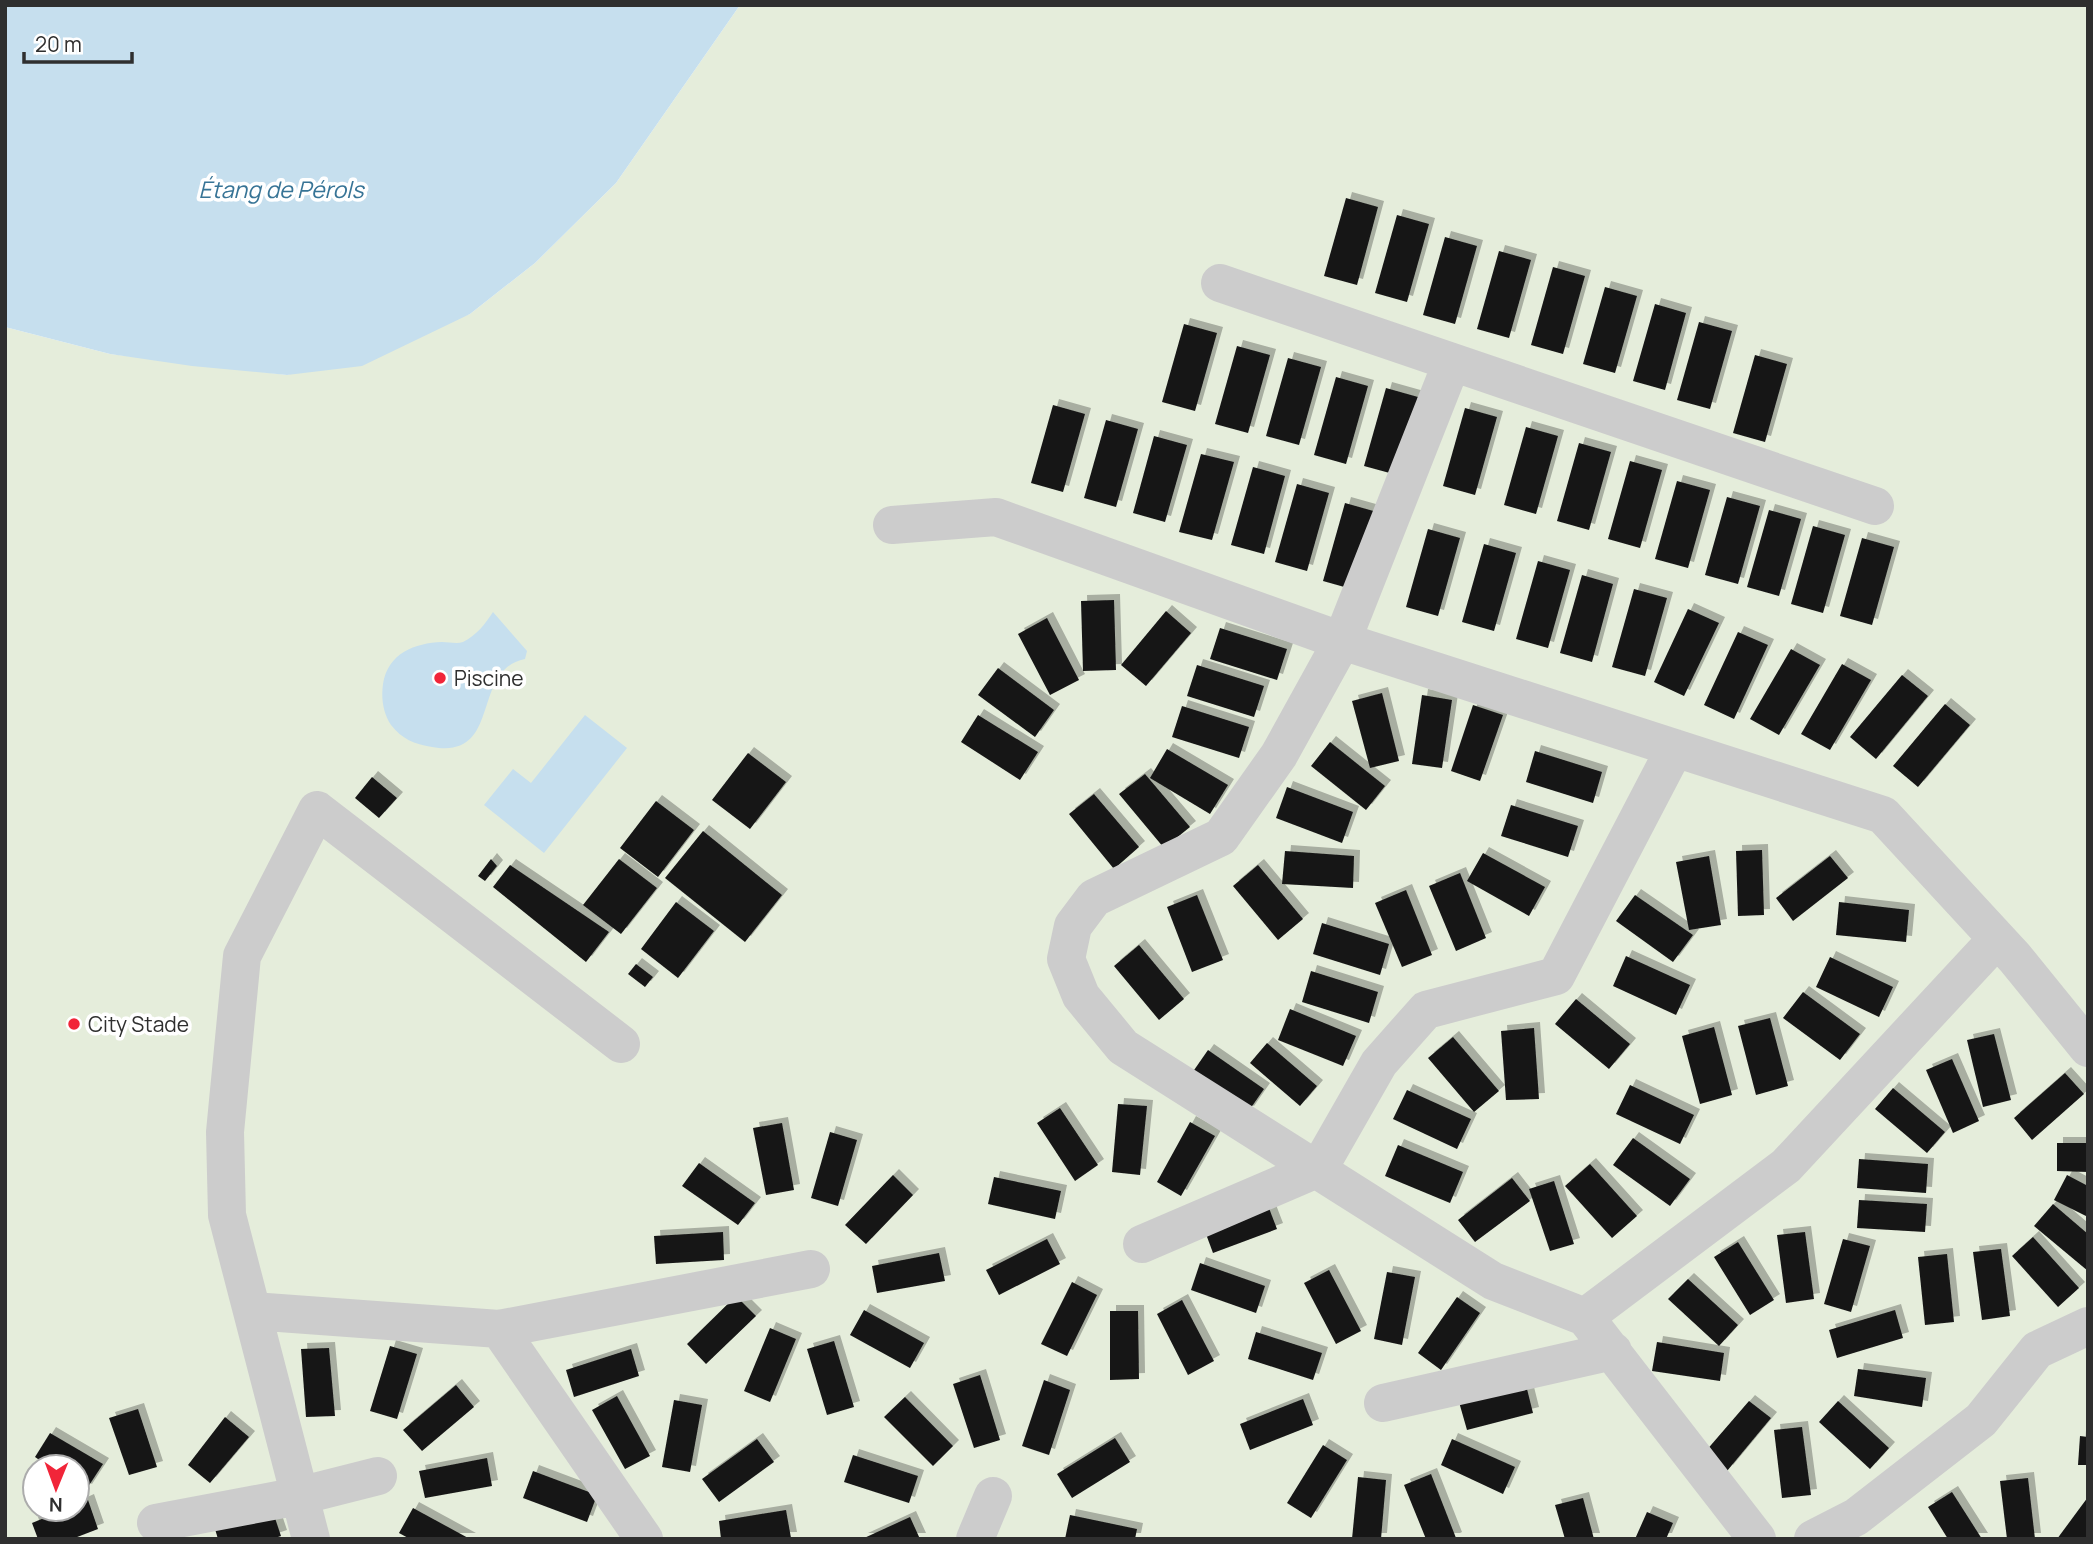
<svg xmlns="http://www.w3.org/2000/svg" width="2093" height="1544" font-family="Manrope,sans-serif">
  <style>
    .green { fill: #e5eddb; fill-rule: evenodd }
    .water { fill: #c6dfee }
    .building { fill: #161616; filter: url(#shadow) }
    .lines { fill: none; stroke-linecap: round; stroke-linejoin: round }
    .minor { stroke: #ccc; stroke-width: 38 }
    .poi-dot { fill: #f12539; stroke: #fff; stroke-width: 2.5 }
    .labels { text-anchor: middle; dominant-baseline: central; stroke-width: 7; stroke-linejoin: round; paint-order: stroke }
    .poi-label { font-size: 21px; fill: #2f2f2f; stroke: #fff; text-anchor: start }
    .water-label { font-size: 23px; font-style: italic; fill: #377496; stroke: #fff }
  </style>
  <defs>
    <filter id="shadow"><feDropShadow dx="6" dy="-6" stdDeviation="0" flood-color="#0004"/></filter>
  </defs>
  <rect width="100%" height="100%" fill="#fff"/>
  <path class="green" d="M 740,5 L 2088,5 L 2088,1539 L 5,1539 L 5,327 L 110,354 L 287,375 L 470,314 L 535,263 L 616,183 ZM 35,1467 L 77,1467 L 77,1509 L 35,1509 Z"/>
  <path class="water" d="M 5,5 L 740,5 L 616,183 L 535,263 L 470,314 L 362,366 L 287,375 L 192,366 L 110,354 L 5,327 Z
    M 493,612 L 527,651 L 525,659 C 470,670 503,760 432,747 C 414,744 402,739 391,725 C 383,713 381,698 383,684 C 388,653 415,643 442,642 C 449,642 457,644 463,642 C 477,635 485,624 493,612 Z
    M 585,715 L 627,748 L 544,853 L 484,805 L 513,769 L 531,783 Z"/>
  <path class="building" d="M 1346,198 L 1378,207 L 1357,285 L 1324,276 Z
    M 1397,215 L 1429,224 L 1407,302 L 1375,293 Z
    M 1445,237 L 1477,246 L 1455,324 L 1423,315 Z
    M 1499,251 L 1531,260 L 1509,338 L 1477,329 Z
    M 1553,267 L 1585,276 L 1563,354 L 1531,345 Z
    M 1605,287 L 1637,296 L 1615,373 L 1583,364 Z
    M 1655,304 L 1686,313 L 1665,390 L 1633,381 Z
    M 1699,322 L 1732,331 L 1710,409 L 1677,400 Z
    M 1184,324 L 1217,333 L 1195,411 L 1162,402 Z
    M 1237,346 L 1270,355 L 1248,433 L 1215,424 Z
    M 1755,355 L 1787,364 L 1765,442 L 1733,433 Z
    M 1288,358 L 1321,367 L 1299,445 L 1266,436 Z
    M 1336,377 L 1368,386 L 1346,464 L 1314,455 Z
    M 1386,388 L 1418,397 L 1397,475 L 1364,466 Z
    M 1053,405 L 1085,414 L 1063,492 L 1031,483 Z
    M 1465,408 L 1497,417 L 1475,495 L 1443,486 Z
    M 1106,420 L 1138,429 L 1116,507 L 1084,498 Z
    M 1526,427 L 1558,436 L 1536,514 L 1504,505 Z
    M 1154,436 L 1187,445 L 1165,522 L 1133,513 Z
    M 1579,443 L 1611,452 L 1589,530 L 1557,521 Z
    M 1201,454 L 1234,462 L 1212,540 L 1179,532 Z
    M 1630,461 L 1662,470 L 1640,548 L 1608,539 Z
    M 1253,467 L 1285,476 L 1264,554 L 1231,545 Z
    M 1677,481 L 1710,490 L 1688,568 L 1655,559 Z
    M 1297,484 L 1329,493 L 1307,571 L 1275,562 Z
    M 1727,497 L 1760,506 L 1738,584 L 1705,575 Z
    M 1345,503 L 1377,512 L 1355,590 L 1323,581 Z
    M 1769,510 L 1801,519 L 1779,596 L 1747,587 Z
    M 1813,526 L 1845,535 L 1823,613 L 1791,604 Z
    M 1428,529 L 1460,538 L 1438,616 L 1406,607 Z
    M 1862,538 L 1894,547 L 1872,625 L 1840,616 Z
    M 1484,544 L 1516,553 L 1494,631 L 1462,622 Z
    M 1538,561 L 1570,570 L 1548,648 L 1516,639 Z
    M 1582,575 L 1613,584 L 1592,662 L 1560,653 Z
    M 1634,589 L 1667,598 L 1645,676 L 1612,667 Z
    M 1114,600 L 1116,670 L 1083,671 L 1081,601 Z
    M 1688,609 L 1719,623 L 1684,696 L 1654,682 Z
    M 1166,611 L 1191,633 L 1146,686 L 1121,665 Z
    M 1047,618 L 1079,680 L 1050,695 L 1018,634 Z
    M 1220,628 L 1287,649 L 1277,680 L 1210,659 Z
    M 1738,632 L 1768,645 L 1734,719 L 1704,705 Z
    M 1791,649 L 1820,665 L 1779,735 L 1750,719 Z
    M 1842,664 L 1871,680 L 1830,750 L 1801,734 Z
    M 1197,665 L 1264,686 L 1254,717 L 1187,696 Z
    M 998,668 L 1054,710 L 1035,737 L 978,695 Z
    M 1902,675 L 1928,696 L 1876,759 L 1850,737 Z
    M 1382,693 L 1399,761 L 1370,768 L 1352,701 Z
    M 1422,695 L 1452,700 L 1442,768 L 1412,764 Z
    M 1945,704 L 1970,725 L 1918,787 L 1893,766 Z
    M 1473,705 L 1503,715 L 1480,781 L 1451,771 Z
    M 1182,706 L 1249,727 L 1239,758 L 1172,737 Z
    M 978,715 L 1038,752 L 1020,780 L 961,742 Z
    M 1330,742 L 1385,786 L 1366,810 L 1311,766 Z
    M 1167,749 L 1228,785 L 1210,814 L 1150,778 Z
    M 1535,751 L 1602,772 L 1593,803 L 1526,782 Z
    M 748,753 L 786,782 L 750,829 L 712,800 Z
    M 1145,774 L 1190,827 L 1164,848 L 1119,794 Z
    M 372,777 L 397,798 L 379,818 L 355,798 Z
    M 1287,787 L 1353,812 L 1342,843 L 1276,818 Z
    M 1094,794 L 1139,847 L 1114,869 L 1069,814 Z
    M 656,801 L 694,830 L 658,877 L 620,848 Z
    M 1511,805 L 1578,826 L 1568,857 L 1501,836 Z
    M 703,831 L 782,895 L 745,942 L 665,878 Z
    M 1762,850 L 1764,915 L 1738,916 L 1736,851 Z
    M 1285,851 L 1354,856 L 1353,888 L 1282,884 Z
    M 1483,853 L 1545,887 L 1529,916 L 1467,881 Z
    M 1709,856 L 1721,925 L 1689,930 L 1676,862 Z
    M 1830,856 L 1848,878 L 1793,921 L 1776,898 Z
    M 491,859 L 497,866 L 485,881 L 478,876 Z
    M 619,859 L 657,888 L 621,934 L 583,905 Z
    M 510,865 L 609,932 L 586,962 L 493,887 Z
    M 1258,865 L 1303,919 L 1278,940 L 1233,886 Z
    M 1460,873 L 1486,938 L 1456,951 L 1429,886 Z
    M 1406,890 L 1432,955 L 1402,967 L 1375,903 Z
    M 1197,895 L 1223,960 L 1192,972 L 1167,907 Z
    M 1635,895 L 1693,935 L 1673,962 L 1616,921 Z
    M 676,902 L 714,931 L 678,978 L 641,949 Z
    M 1839,902 L 1909,910 L 1906,942 L 1836,935 Z
    M 1322,923 L 1389,944 L 1380,975 L 1313,954 Z
    M 1139,945 L 1184,999 L 1159,1020 L 1114,966 Z
    M 1626,956 L 1690,985 L 1676,1015 L 1613,986 Z
    M 1830,957 L 1893,987 L 1879,1017 L 1816,987 Z
    M 636,964 L 653,977 L 645,987 L 628,974 Z
    M 1311,971 L 1378,992 L 1369,1023 L 1302,1002 Z
    M 1803,992 L 1860,1034 L 1840,1060 L 1783,1018 Z
    M 1576,999 L 1630,1044 L 1609,1069 L 1555,1024 Z
    M 1290,1009 L 1356,1036 L 1343,1066 L 1278,1040 Z
    M 1770,1018 L 1788,1086 L 1756,1095 L 1738,1026 Z
    M 1714,1027 L 1732,1095 L 1700,1104 L 1682,1036 Z
    M 1534,1028 L 1539,1099 L 1506,1100 L 1501,1031 Z
    M 1994,1034 L 2011,1100 L 1983,1107 L 1967,1040 Z
    M 1453,1037 L 1499,1091 L 1474,1112 L 1428,1058 Z
    M 1267,1043 L 1317,1086 L 1300,1106 L 1250,1063 Z
    M 1208,1050 L 1264,1089 L 1248,1112 L 1192,1073 Z
    M 1952,1059 L 1979,1121 L 1953,1133 L 1926,1070 Z
    M 2065,1073 L 2084,1094 L 2032,1140 L 2014,1118 Z
    M 1630,1085 L 1694,1115 L 1680,1144 L 1616,1114 Z
    M 1893,1088 L 1945,1132 L 1927,1153 L 1875,1109 Z
    M 1407,1090 L 1471,1119 L 1457,1149 L 1393,1119 Z
    M 1118,1104 L 1147,1106 L 1140,1175 L 1112,1172 Z
    M 1060,1108 L 1098,1165 L 1075,1181 L 1037,1123 Z
    M 1190,1122 L 1215,1136 L 1181,1196 L 1157,1182 Z
    M 782,1123 L 794,1190 L 766,1195 L 753,1128 Z
    M 830,1132 L 857,1140 L 838,1206 L 811,1198 Z
    M 1633,1138 L 1690,1179 L 1670,1206 L 1613,1165 Z
    M 2057,1143 L 2088,1143 L 2088,1172 L 2057,1171 Z
    M 1398,1145 L 1463,1172 L 1450,1203 L 1385,1176 Z
    M 1859,1159 L 1928,1164 L 1926,1193 L 1857,1188 Z
    M 699,1163 L 755,1203 L 738,1225 L 682,1186 Z
    M 1590,1164 L 1637,1216 L 1612,1238 L 1565,1186 Z
    M 893,1175 L 913,1195 L 866,1244 L 845,1225 Z
    M 2067,1175 L 2088,1186 L 2088,1217 L 2054,1200 Z
    M 994,1177 L 1061,1191 L 1055,1219 L 988,1204 Z
    M 1512,1178 L 1530,1201 L 1475,1242 L 1458,1220 Z
    M 1554,1181 L 1574,1244 L 1550,1251 L 1529,1189 Z
    M 1859,1200 L 1927,1204 L 1925,1232 L 1857,1228 Z
    M 1267,1203 L 1277,1229 L 1213,1253 L 1203,1226 Z
    M 2053,1204 L 2088,1234 L 2088,1271 L 2034,1226 Z
    M 723,1232 L 724,1260 L 656,1264 L 654,1236 Z
    M 1805,1232 L 1814,1299 L 1786,1303 L 1777,1235 Z
    M 2033,1237 L 2079,1288 L 2058,1307 L 2012,1256 Z
    M 1047,1239 L 1060,1264 L 999,1295 L 986,1270 Z
    M 1843,1239 L 1870,1246 L 1851,1312 L 1824,1304 Z
    M 1738,1242 L 1774,1300 L 1750,1315 L 1714,1257 Z
    M 2001,1249 L 2010,1316 L 1982,1320 L 1973,1252 Z
    M 939,1253 L 945,1281 L 877,1293 L 872,1266 Z
    M 1947,1254 L 1954,1322 L 1925,1325 L 1918,1257 Z
    M 1200,1263 L 1265,1286 L 1256,1313 L 1191,1290 Z
    M 1329,1270 L 1361,1331 L 1336,1344 L 1304,1283 Z
    M 1387,1272 L 1415,1277 L 1402,1345 L 1374,1339 Z
    M 1688,1279 L 1738,1325 L 1719,1346 L 1668,1299 Z
    M 1072,1282 L 1097,1295 L 1067,1356 L 1041,1344 Z
    M 736,1296 L 756,1316 L 706,1364 L 687,1344 Z
    M 1457,1297 L 1480,1313 L 1441,1370 L 1418,1353 Z
    M 1182,1300 L 1214,1361 L 1188,1375 L 1157,1314 Z
    M 864,1310 L 924,1343 L 910,1368 L 850,1335 Z
    M 1895,1310 L 1903,1338 L 1837,1358 L 1829,1330 Z
    M 1110,1311 L 1138,1311 L 1139,1379 L 1110,1380 Z
    M 770,1328 L 796,1339 L 770,1402 L 744,1391 Z
    M 1256,1332 L 1322,1353 L 1313,1380 L 1248,1359 Z
    M 834,1341 L 854,1407 L 827,1415 L 807,1349 Z
    M 1657,1342 L 1724,1353 L 1720,1381 L 1652,1371 Z
    M 390,1346 L 417,1354 L 397,1419 L 370,1411 Z
    M 329,1348 L 335,1416 L 306,1417 L 301,1349 Z
    M 631,1349 L 639,1376 L 574,1397 L 566,1370 Z
    M 1858,1369 L 1926,1378 L 1922,1407 L 1854,1396 Z
    M 980,1375 L 1000,1440 L 974,1448 L 953,1384 Z
    M 1044,1380 L 1070,1390 L 1049,1455 L 1022,1446 Z
    M 456,1385 L 474,1407 L 422,1451 L 403,1430 Z
    M 1526,1385 L 1533,1413 L 1467,1430 L 1459,1402 Z
    M 617,1396 L 650,1456 L 625,1469 L 592,1410 Z
    M 905,1397 L 953,1446 L 933,1466 L 884,1417 Z
    M 1303,1399 L 1313,1425 L 1250,1450 L 1240,1424 Z
    M 674,1400 L 702,1405 L 690,1472 L 662,1467 Z
    M 1749,1401 L 1771,1418 L 1727,1471 L 1705,1452 Z
    M 1838,1401 L 1889,1448 L 1870,1469 L 1819,1422 Z
    M 138,1409 L 157,1467 L 129,1475 L 109,1418 Z
    M 225,1417 L 249,1437 L 210,1483 L 188,1465 Z
    M 1802,1427 L 1811,1495 L 1782,1498 L 1774,1430 Z
    M 50,1433 L 103,1464 L 86,1490 L 77,1484 L 77,1467 L 50,1467 L 35,1457 Z
    M 2080,1436 L 2088,1437 L 2088,1465 L 2078,1465 Z
    M 1115,1438 L 1130,1462 L 1072,1498 L 1057,1474 Z
    M 757,1439 L 774,1462 L 719,1502 L 702,1479 Z
    M 1452,1439 L 1515,1467 L 1503,1494 L 1441,1465 Z
    M 1323,1445 L 1347,1460 L 1311,1518 L 1287,1503 Z
    M 853,1455 L 918,1476 L 909,1503 L 844,1482 Z
    M 487,1458 L 492,1486 L 425,1498 L 419,1471 Z
    M 533,1471 L 597,1495 L 587,1522 L 523,1498 Z
    M 1431,1474 L 1456,1538 L 1454,1539 L 1426,1539 L 1404,1485 Z
    M 1358,1477 L 1386,1480 L 1381,1539 L 1352,1539 Z
    M 2028,1478 L 2035,1539 L 2007,1539 L 2000,1481 Z
    M 1952,1492 L 1982,1539 L 1948,1539 L 1928,1507 Z
    M 2088,1497 L 2088,1539 L 2057,1539 Z
    M 1583,1498 L 1594,1539 L 1565,1539 L 1555,1505 Z
    M 88,1500 L 98,1529 L 72,1539 L 38,1539 L 32,1523 L 66,1509 L 77,1509 L 77,1505 Z
    M 271,1506 L 281,1536 L 272,1539 L 218,1539 L 215,1529 Z
    M 413,1508 L 470,1539 L 410,1539 L 399,1533 Z
    M 786,1510 L 791,1538 L 721,1539 L 719,1521 Z
    M 1647,1512 L 1673,1523 L 1666,1539 L 1635,1539 Z
    M 1070,1515 L 1137,1529 L 1135,1539 L 1065,1539 Z
    M 910,1517 L 920,1539 L 862,1539 Z"/>
  <g class="lines">
    <path class="minor" d="M 1220,283 L 1875,506
      M 1452,362 L 1342,641 L 1883,815 L 2015,958 L 2088,1048
      M 892,525 L 996,517 L 1342,641 L 1279,755 L 1221,837 L 1094,898 L 1073,926 L 1066,959 L 1081,996 L 1123,1047 L 1493,1281 L 1585,1317 L 1757,1539
      M 1142,1244 L 1319,1168 L 1379,1063 L 1426,1010 L 1556,976 L 1675,748
      M 252,1311 L 499,1329 L 644,1539
      M 1585,1317 L 1786,1166 L 1997,939
      M 499,1329 L 811,1269
      M 1383,1403 L 1613,1351
      M 156,1523 L 299,1496 L 378,1476
      M 311,1539 L 227,1215 L 225,1132 L 242,956 L 317,810 L 621,1044
      M 975,1539 L 993,1496
      M 1813,1539 L 1856,1517 L 1981,1420 L 2037,1350 L 2088,1326"/>
  </g>
  <g class="poi-dot">
    <circle cx="440" cy="678" r="7"/>
    <circle cx="74" cy="1024" r="7"/>
  </g>
  <g class="labels">
    <g class="poi-label">
      <text x="454" y="678">Piscine</text>
      <text x="88" y="1024">City Stade</text>
    </g>
    <g class="water-label">
      <text x="281" y="189">Étang de Pérols</text>
    </g>
  </g>
  <rect width="2093" height="1544" fill="none" stroke="#2f2f2f" stroke-width="14"/>
  <g transform="translate(56 1488) rotate(181)"><circle r="33" fill="#ffffff" stroke="#acacac" stroke-width="2"/>
  <path d="M0-5L12 26L0 18L-12 26Z" fill="#f12539"/>
  <text y="-10" font-size="19" font-weight="bold" text-anchor="middle" fill="#2f2f2f">N</text>
  </g>
  <path d="M24 52v10h108v-10" fill="none" stroke="#2f2f2f" stroke-width="3.5"/>
  <text x="35" y="52" font-size="21" fill="#2f2f2f" stroke="#ffffff" stroke-width="5" paint-order="stroke">20 m</text>
</svg>
